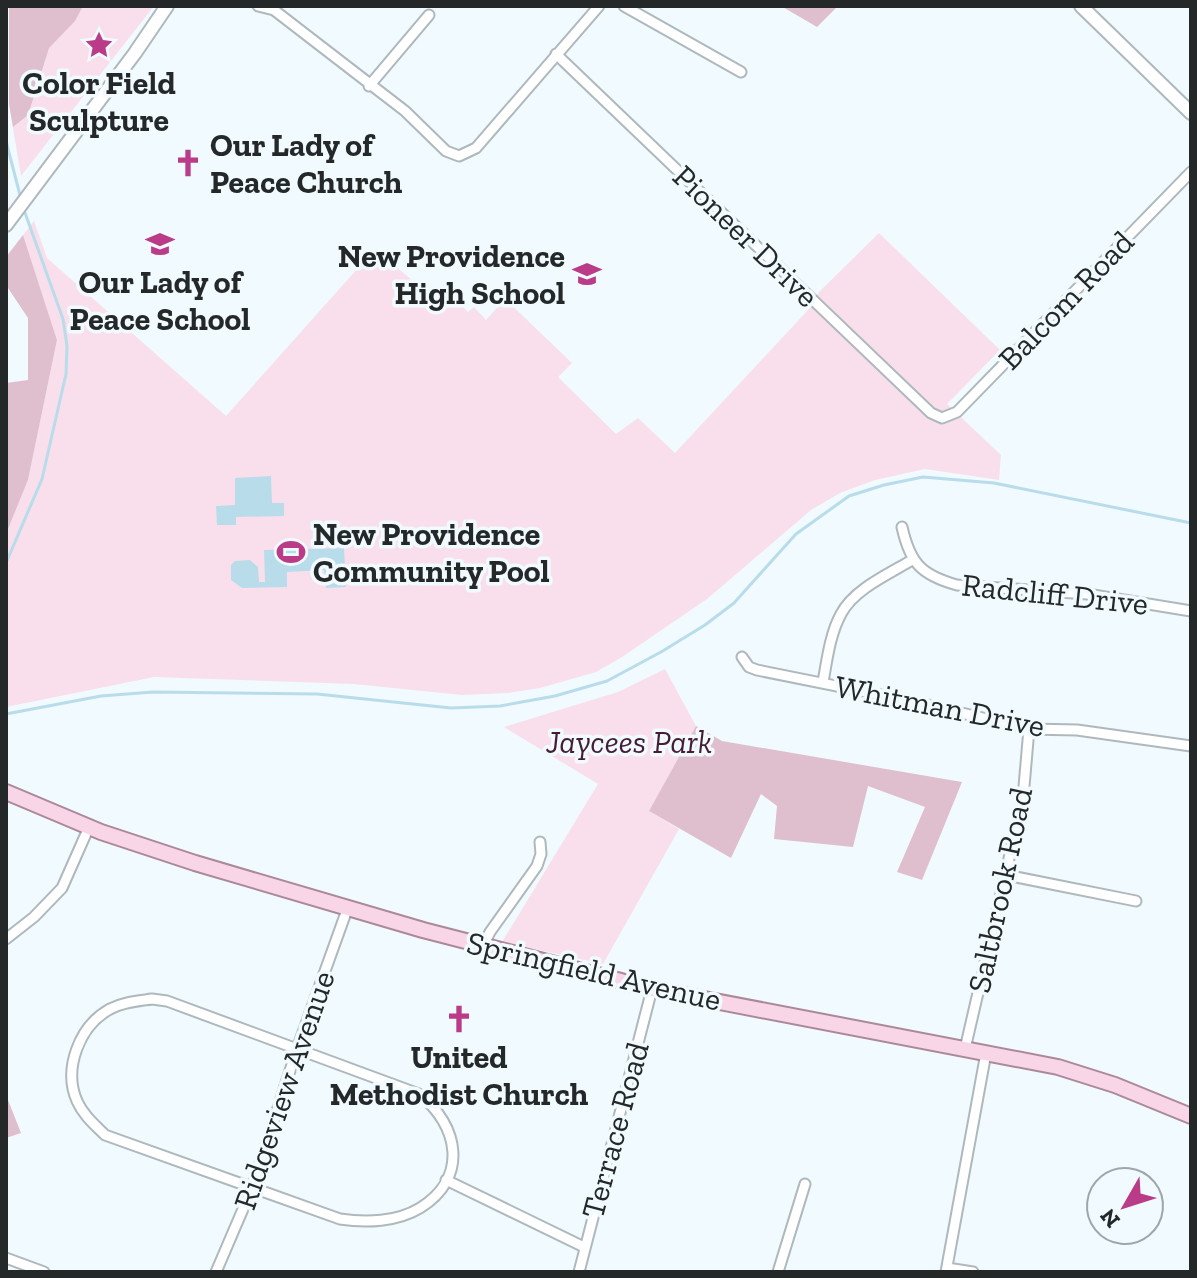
<svg xmlns="http://www.w3.org/2000/svg" width="1197" height="1278" font-family="'Zilla Slab',serif">
  <style>
    .green { fill: #f9dfeb }
    .forest { fill: #dfbfce }
    .water { fill: #b9dceb }
    .lines { fill: none; stroke-linecap: round; stroke-linejoin: round }
    .stream { stroke: #b9dceb; stroke-width: 3 }
    .street-casing { stroke: #afb9bd; stroke-width: 13 }
    .secondary-casing { stroke: #afb9bd; stroke-width: 16 }
    .primary-casing { stroke: #ab889a; stroke-width: 18 }
    .street { stroke: #fff; stroke-width: 9 }
    .secondary { stroke: #fff; stroke-width: 12 }
    .primary { stroke: #f8d6e7; stroke-width: 14 }
    .labels { text-anchor: middle; dominant-baseline: central; stroke-width: 7; stroke-linejoin: round; paint-order: stroke }
    .poi-label { font-size: 32px; font-weight: bold; fill: #242829; stroke: #f0faff }
    .street-label { font-size: 32px; fill: #242829; stroke: #f0faff }
    .park-label { font-size: 32px; font-style: italic; fill: #461c34; stroke: #f0faff }
  </style>
  <rect width="100%" height="100%" fill="#f0faff"/>
  <path class="green" d="M 9,6 L 154,6 L 21,176 L 9,104 Z
    M 34,221 L 47,258 L 226,416 L 375,249 L 432,297 L 443,287 L 468,312 L 474,307 L 486,320 L 505,299 L 572,363 L 558,377 L 616,434 L 638,418 L 675,453 L 807,311 L 819,292 L 879,233 L 1000,350 L 947,404 L 1001,455 L 999,480 L 925,469 L 875,480 L 840,493 L 811,510 L 707,599 L 622,657 L 596,672 L 540,688 L 508,693 L 462,695 L 354,684 L 154,677 L 6,707 L 6,534 L 28,480 L 57,340 L 23,235 Z
    M 665,669 L 696,726 L 649,811 L 679,829 L 603,964 L 502,942 L 598,784 L 504,727 L 618,692 Z"/>
  <path class="forest" d="M 9,6 L 83,6 L 75,21 L 49,48 L 28,115 L 13,127 L 9,104 Z
    M 781,6 L 838,6 L 817,27 Z
    M 23,235 L 57,340 L 28,480 L 6,534 L 6,383 L 28,380 L 28,318 L 6,285 L 6,257 Z
    M 696,726 L 722,741 L 962,782 L 922,880 L 897,872 L 925,807 L 868,786 L 853,847 L 774,839 L 777,806 L 761,794 L 731,858 L 649,811 Z
    M 6,1095 L 21,1133 L 6,1138 Z"/>
  <path class="water" d="M 271,476 L 272,503 L 284,503 L 284,516 L 236,517 L 236,525 L 217,525 L 216,506 L 235,505 L 235,478 Z
    M 344,548 L 346,587 L 326,588 L 324,570 L 287,572 L 287,587 L 242,588 L 231,580 L 231,565 L 235,561 L 250,560 L 258,567 L 259,582 L 265,582 L 264,550 Z"/>
  <g class="lines">
    <path class="stream" d="M 6,141 L 21,199
      M 6,563 L 42,479 L 66,374 L 67,346 L 63,319 L 24,210
      M 6,714 L 101,696 L 153,692 L 317,694 L 451,708 L 500,706 L 555,696 L 607,681 L 661,652 L 705,625 L 734,603 L 796,534 L 849,496 L 884,485 L 923,477 L 994,483 L 1191,523"/>
    <defs>
      <path id="street" d="M 258,6 L 274,10 L 405,111 L 446,151 L 459,156 L 476,148 L 599,6
        M 624,6 L 741,72
        M 556,54 L 931,413 L 942,418 L 957,412 L 1191,172
        M 369,86 L 429,15
        M 902,527 C 910,563 921,575 957,585 L 1087,594 L 1191,611
        M 742,657 L 749,667 L 757,670 L 911,701 L 1029,729 L 1077,730 L 1191,746
        M 823,682 C 827,660 830,634 841,614 C 854,589 889,574 912,560
        M 1006,875 L 1136,901
        M 6,939 L 34,917 L 62,888 L 89,827
        M 483,946 L 490,932 L 537,866 L 541,854 L 540,842
        M 152,999 L 167,1001 L 419,1094 C 459,1125 469,1178 420,1208 C 397,1222 366,1223 340,1219 L 105,1135 C 95,1125 83,1115 77,1101 C 63,1069 79,1026 110,1009 C 123,1002 138,1001 152,999 Z
        M 965,1049 L 1023,798 L 1029,729
        M 446,1180 L 584,1247
        M 6,1258 L 44,1272
        M 947,1268 L 973,1272
        M 216,1272 L 252,1188 L 297,1049 L 348,907
        M 579,1272 L 652,989
        M 778,1272 L 805,1184
        M 946,1272 L 986,1053"/>
      <path id="secondary" d="M 1081,6 L 1191,113
        M 6,225 L 135,53 L 167,6"/>
      <path id="primary" d="M 6,792 L 101,832 L 195,863 L 423,930 L 652,989 L 1058,1067 L 1115,1085 L 1191,1116"/>
    </defs>
    <use href="#street" class="street-casing"/>
    <use href="#secondary" class="secondary-casing"/>
    <use href="#primary" class="primary-casing"/>
    <use href="#street" class="street"/>
    <use href="#secondary" class="secondary"/>
    <use href="#primary" class="primary"/>
  </g>
  <defs>
    <symbol id="sight-bare" viewBox="-9 -9 18 18"><path d="M0-6L1.8-2.2L6-1.7L2.9 1.2L3.7 5.4L0 3.3L-3.7 5.4L-2.9 1.2L-6-1.7L-1.8-2.2Z" fill="#ba3b87" stroke="#f0faff" stroke-width="2.5" paint-order="stroke"/></symbol>
    <symbol id="church-bare" viewBox="-9 -9 18 18"><path d="M-1.2-6h2.4v3.5h3.3v2.4h-3.3V6h-2.4V-.1h-3.3v-2.4h3.3Z" fill="#ba3b87" stroke="#f0faff" stroke-width="2.5" paint-order="stroke"/></symbol>
    <symbol id="school-bare" viewBox="-9 -9 18 18"><path d="M0-5L7-2L0 1L-7-2ZM-4 1L0 2.5L4 1V4Q0 6-4 4Z" fill="#ba3b87" stroke="#f0faff" stroke-width="2.5" paint-order="stroke"/></symbol>
    <symbol id="stadium-bare" viewBox="-9 -9 18 18"><path d="M0-5a6.5 5 0 1 0 0 10a6.5 5 0 1 0 0-10ZM-3.5-1.8h7v3.6h-7Z" fill="#ba3b87" stroke="#f0faff" stroke-width="2.5" paint-order="stroke"/></symbol>
  </defs>
  <g fill-rule="evenodd">
    <use href="#sight-bare" x="79" y="25" width="40" height="40"/>
    <use href="#church-bare" x="168" y="143" width="40" height="40"/>
    <use href="#school-bare" x="140" y="224" width="40" height="40"/>
    <use href="#school-bare" x="567" y="254" width="40" height="40"/>
    <use href="#stadium-bare" x="271" y="532" width="40" height="40"/>
    <use href="#church-bare" x="439" y="999" width="40" height="40"/>
  </g>
  <g class="labels">
    <g class="poi-label">
      <text x="99" y="83">Color Field<tspan x="99" dy="37">Sculpture</tspan></text>
      <text x="210" y="145" text-anchor="start">Our Lady of<tspan x="210" dy="37">Peace Church</tspan></text>
      <text x="565" y="256" text-anchor="end">New Providence<tspan x="565" dy="37">High School</tspan></text>
      <text x="160" y="282">Our Lady of<tspan x="160" dy="37">Peace School</tspan></text>
      <text x="313" y="534" text-anchor="start">New Providence<tspan x="313" dy="37">Community Pool</tspan></text>
      <text x="459" y="1057">United<tspan x="459" dy="37">Methodist Church</tspan></text>
    </g>
    <g class="street-label">
      <text transform="translate(746 236) rotate(44)">Pioneer Drive</text>
      <text transform="translate(1066 300) rotate(-46)">Balcom Road</text>
      <text transform="translate(1055 594) rotate(6)">Radcliff Drive</text>
      <text transform="translate(940 706) rotate(11)">Whitman Drive</text>
      <text transform="translate(1000 890) rotate(-78)">Saltbrook Road</text>
      <text transform="translate(594 971) rotate(13)">Springfield Avenue</text>
      <text transform="translate(284 1090) rotate(-71)">Ridgeview Avenue</text>
      <text transform="translate(615 1130) rotate(-75)">Terrace Road</text>
    </g>
    <g class="park-label">
      <text x="629" y="742">Jaycees Park</text>
    </g>
  </g>
  <rect width="1197" height="1278" fill="none" stroke="#242829" stroke-width="16"/>
  <g transform="translate(1125 1206) rotate(231)"><circle r="38" fill="#f0faff" stroke="#9ea6a9" stroke-width="2"/>
  <path d="M0-6L14 30L0 20L-14 30Z" fill="#ba3b87"/>
  <text y="-12" font-size="22" font-weight="bold" text-anchor="middle" fill="#242829">N</text>
  </g>
</svg>
